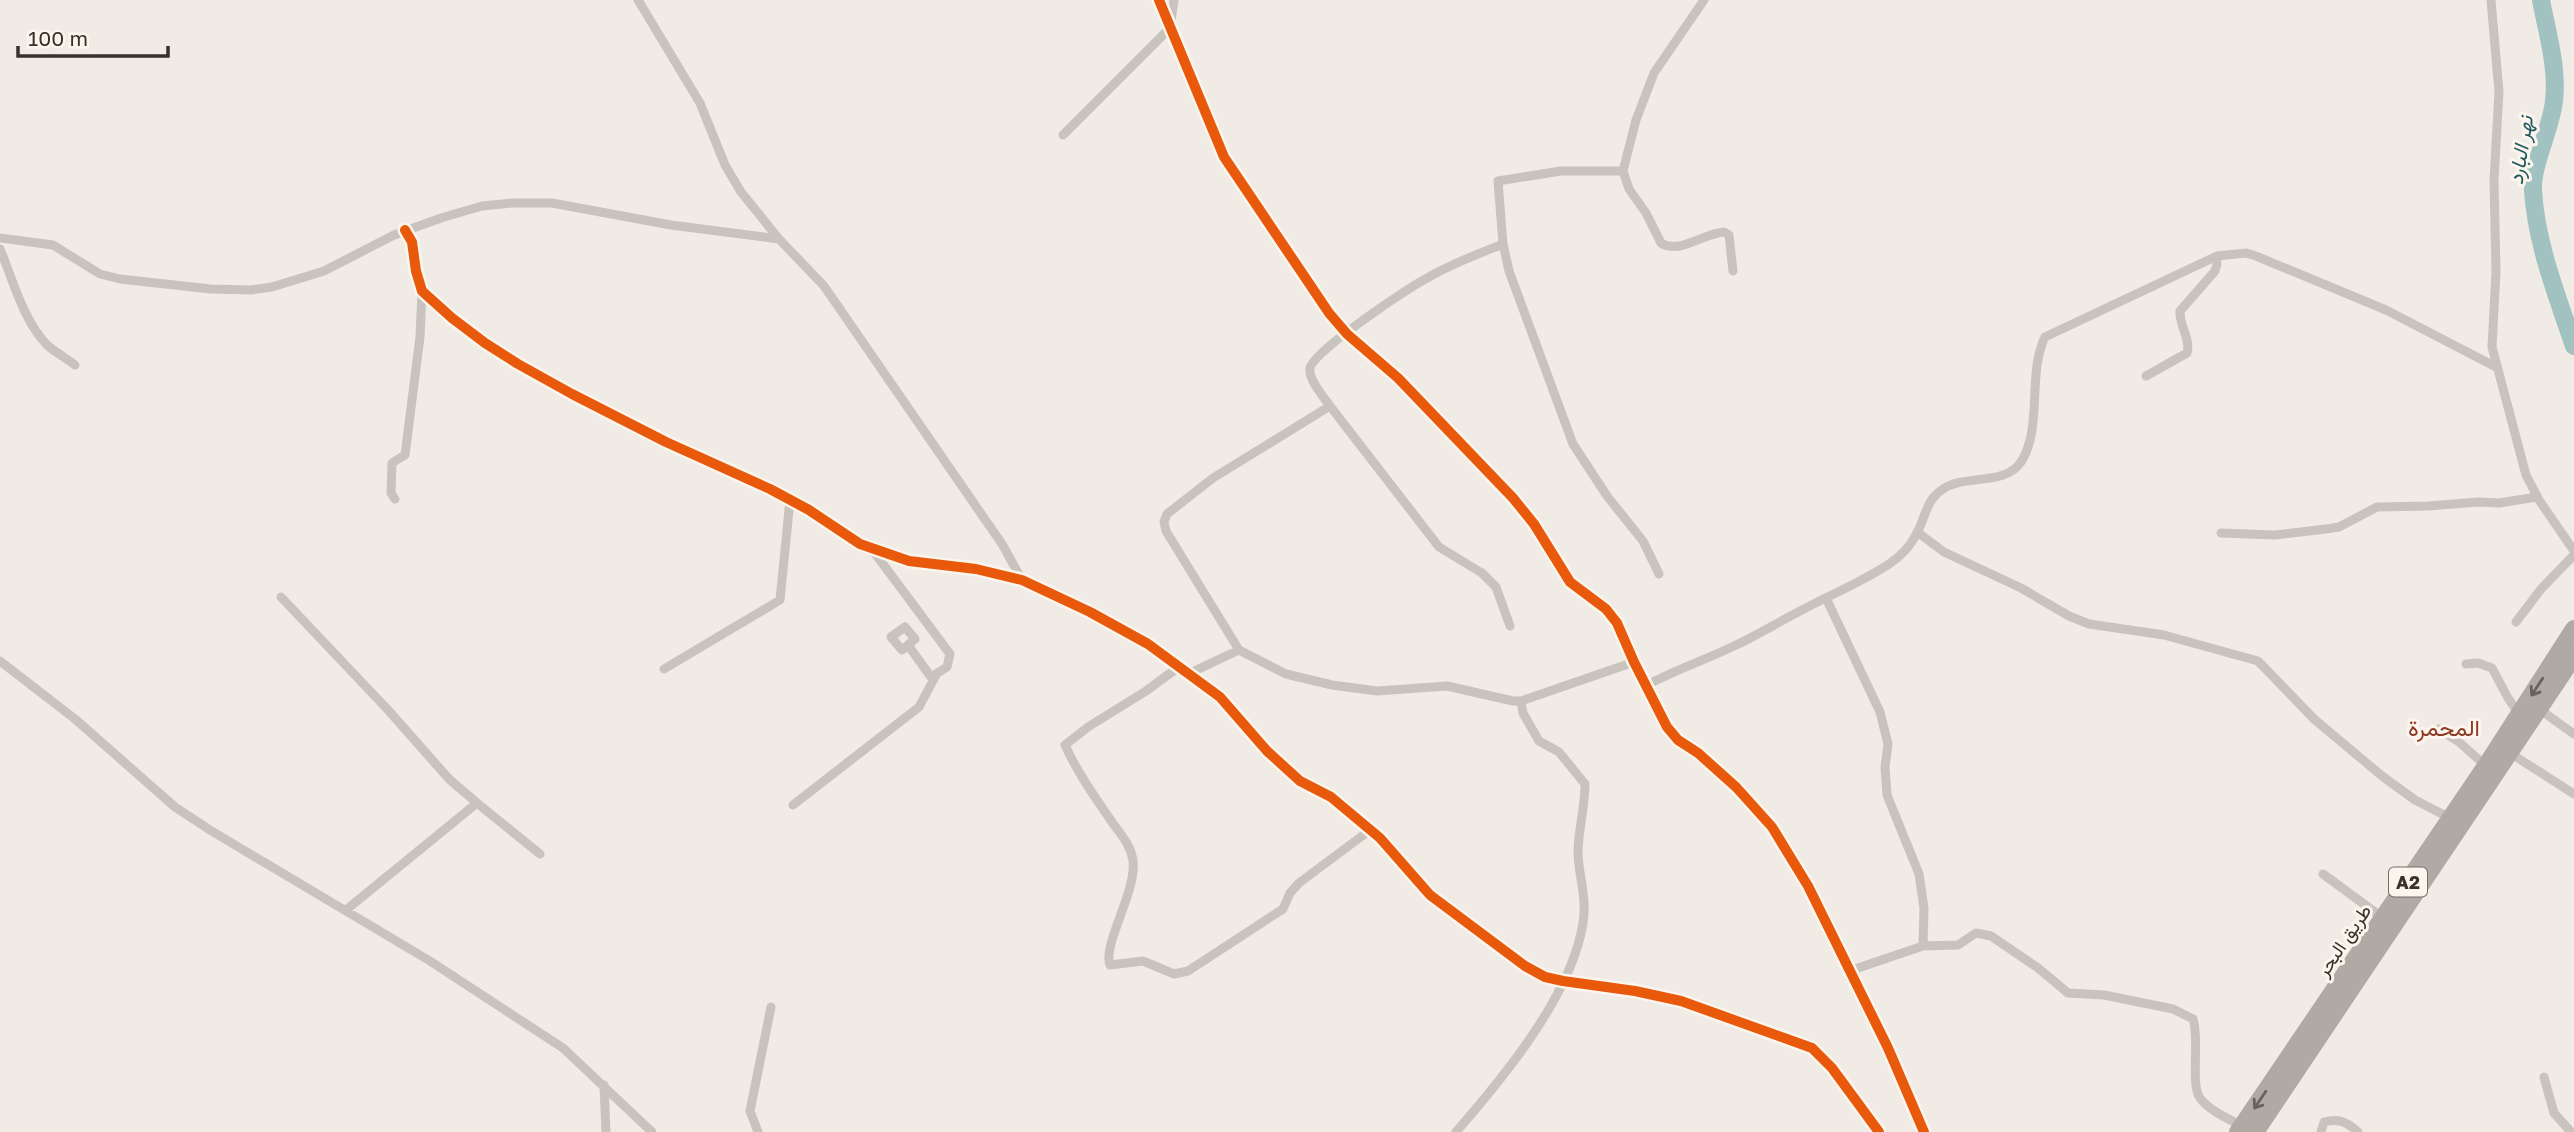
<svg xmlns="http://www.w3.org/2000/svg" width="2574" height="1132" font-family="'Golos Text',Vazirmatn,sans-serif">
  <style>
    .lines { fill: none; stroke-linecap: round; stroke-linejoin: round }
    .river { stroke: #a1c2c1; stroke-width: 18 }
    .street { stroke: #c9c3be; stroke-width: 9 }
    .highway { stroke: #afaaa4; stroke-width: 18 }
    .cycleway-casing { stroke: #fbf5ee; stroke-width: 15 }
    .cycleway { stroke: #e8590c; stroke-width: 10 }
    .oneway { stroke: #69615b }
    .labels { text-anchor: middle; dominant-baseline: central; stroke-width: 6; stroke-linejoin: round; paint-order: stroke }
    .shield { fill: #fbf5ee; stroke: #756b66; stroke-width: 2 }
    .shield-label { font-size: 18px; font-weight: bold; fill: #3b302b }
    .street-label { font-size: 19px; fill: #3b302b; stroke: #fbf5ee }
    .water-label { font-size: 21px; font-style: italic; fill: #1f5a5e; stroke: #fbf5ee }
    .quarter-label { font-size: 23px; fill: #8c3b22; stroke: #fbf5ee }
  </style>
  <rect width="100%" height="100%" fill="#f0ebe5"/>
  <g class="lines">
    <path class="river" d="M 2541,0 C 2547,32 2558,68 2554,101 C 2551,129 2532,164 2533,190 C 2536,243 2557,296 2574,346"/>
    <path class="street" d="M 1159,0 L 1224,157 L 1329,313 L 1347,334 L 1398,378 L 1513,498 L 1534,524 L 1570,582 L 1606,609 L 1617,623 L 1634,662 L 1667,727 L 1678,740 L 1698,753 L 1736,787 L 1772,827 L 1808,886 L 1888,1048 L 1924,1132
      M 2491,0 L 2499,92 L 2494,180 L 2496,272 L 2492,347 L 2526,475 L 2539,500 L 2574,551
      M 1063,135 L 1170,28 L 1174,0
      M 1623,171 L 1629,189 L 1646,213 L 1661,243 C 1679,255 1704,233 1724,232 L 1729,235 L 1733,271
      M 405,230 L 412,242 L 416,271 L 422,291 L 452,318 L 485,343 L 518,364 L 572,394 L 666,442 L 770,489 L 809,510 L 860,544 L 909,561 L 976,569 L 1022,580 L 1090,612 L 1148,644 L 1220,697 L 1267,751 L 1300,781 L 1331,797 L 1380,838 L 1430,895 L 1525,966 L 1545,977 L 1563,981 L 1635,991 L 1681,1001 L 1812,1048 L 1832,1068 L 1879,1132
      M 0,238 L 53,245 L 100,274 L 120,279 L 211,289 L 251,290 L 272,287 L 324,271 L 394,235 L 441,218 L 482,206 L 512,203 L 552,203 L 671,225 L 779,239 L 741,192 L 725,165 L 700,103 L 638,0
      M 779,239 L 824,286 L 1002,544 L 1022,580
      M 0,249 C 13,280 23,320 47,345 C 55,352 66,358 75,365
      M 2146,376 L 2187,353 C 2191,339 2179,326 2180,311 L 2215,271 L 2217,264 L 2216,257
      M 1330,406 L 1439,547 L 1482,573 L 1496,587 L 1510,626
      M 395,499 L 391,493 L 392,463 L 405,455 L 420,337 L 422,291
      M 1917,532 L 1944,552 L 2021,588 L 2069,616 L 2089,624 L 2164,635 L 2258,661 L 2314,719 L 2382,776 L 2415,800 L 2450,818
      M 2221,533 L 2275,535 L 2326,529 L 2339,527 L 2377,507 L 2428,506 L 2478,502 L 2499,503 L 2537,497
      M 871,548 L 950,654 L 947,667 L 931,677 L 908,645 L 902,650 L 891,637 L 905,627 L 915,639 L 908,645
      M 1659,574 L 1643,541 L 1607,496 L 1573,444 L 1509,271 L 1503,244 L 1498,181 L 1561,171 L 1623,171 L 1636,120 L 1654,73 L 1704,0
      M 281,597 L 389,711 L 449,779 L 477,803
      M 1826,598 L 1880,712 L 1888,744 L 1885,767 L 1887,795 L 1919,874 L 1924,908 L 1923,946
      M 2516,622 L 2541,589 L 2574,555
      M 1239,650 L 1286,674 L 1332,685 L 1377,691 L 1447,686 L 1513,701 L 1521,701 L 1634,662
      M 0,661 L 75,719 L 175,807 L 210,830 L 430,961 L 563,1048 L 652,1132
      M 2466,664 L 2478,663 L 2492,668 L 2508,698 L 2519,714
      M 1180,666 L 1146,691 L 1088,727 L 1065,745 C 1076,770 1094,796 1110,819 C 1119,833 1131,844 1133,861 C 1137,891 1102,945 1110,965 L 1143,961 L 1174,974 L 1188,971 L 1283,909 L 1290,893 L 1299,883 L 1370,830
      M 664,669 L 780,600 L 790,500
      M 1190,673 L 1239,650 L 1166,531 L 1164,522 L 1167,514 L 1213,478 L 1330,406 C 1324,397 1308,380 1310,368 C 1313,351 1410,287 1429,277 C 1453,263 1478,254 1503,244
      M 1647,685 C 1675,670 1705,660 1734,646 C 1758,635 1780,621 1804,609 C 1832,594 1862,582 1889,564 C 1900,557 1911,545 1917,533 C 1926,516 1926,500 1943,489 C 1966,474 2005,486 2021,462 C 2043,428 2027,374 2045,337 L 2217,256 L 2246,253 L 2256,256 L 2386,310 L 2496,367
      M 2539,709 L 2574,734
      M 2439,729 L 2459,742 L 2486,766
      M 2510,753 L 2574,794
      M 793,805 L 919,707 L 936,675
      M 2323,874 L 2383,918
      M 346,910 L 477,803 L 540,854
      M 1849,971 L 1923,946 L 1958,945 L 1976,933 L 1991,936 L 2038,968 L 2068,993 L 2104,995 L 2173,1009 L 2193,1019 C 2200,1040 2190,1084 2200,1098 C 2208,1110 2229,1119 2242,1126
      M 2544,1077 L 2554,1113 L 2571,1132
      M 604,1085 L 606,1132
      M 758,1132 L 750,1111 L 771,1007
      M 1456,1132 C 1503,1078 1572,995 1583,923 C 1587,897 1579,878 1578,853 C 1578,830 1585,808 1585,784 L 1559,752 L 1539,741 L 1523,713 L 1521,701
      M 2321,1132 L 2324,1122 C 2339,1118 2347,1122 2358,1132"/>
    <path class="highway" d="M 2238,1132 L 2486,766 L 2574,629
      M 2255,1132 L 2574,656"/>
    <defs>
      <path id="cycleway" d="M 1159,0 L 1224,157 L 1329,313 L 1347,334 L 1398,378 L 1513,498 L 1534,524 L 1570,582 L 1606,609 L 1617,623 L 1634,662 L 1667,727 L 1678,740 L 1698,753 L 1736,787 L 1772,827 L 1808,886 L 1888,1048 L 1924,1132
        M 405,230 L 412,242 L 416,271 L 422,291 L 452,318 L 485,343 L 518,364 L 572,394 L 666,442 L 770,489 L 809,510 L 860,544 L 909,561 L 976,569 L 1022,580 L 1090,612 L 1148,644 L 1220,697 L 1267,751 L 1300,781 L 1331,797 L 1380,838 L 1430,895 L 1525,966 L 1545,977 L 1563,981 L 1635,991 L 1681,1001 L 1812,1048 L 1832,1068 L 1879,1132"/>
    </defs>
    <use href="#cycleway" class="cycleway-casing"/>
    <use href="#cycleway" class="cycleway"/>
  </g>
  <defs><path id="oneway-shaft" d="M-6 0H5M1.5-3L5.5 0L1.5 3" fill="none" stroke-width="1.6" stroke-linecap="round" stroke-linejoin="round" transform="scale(1.75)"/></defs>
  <g class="oneway">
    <use href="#oneway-shaft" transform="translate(2537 687) rotate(123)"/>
    <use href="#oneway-shaft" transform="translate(2260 1100) rotate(124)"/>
  </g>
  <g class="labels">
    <rect class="shield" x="2389" y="867.5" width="38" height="29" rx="5"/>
    <g class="shield-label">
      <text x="2408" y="882">A2</text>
    </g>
    <g class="street-label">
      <text transform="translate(2343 940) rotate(-56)">طريق البحر</text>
    </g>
    <g class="water-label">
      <text transform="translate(2520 150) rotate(-81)">نهر البارد</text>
    </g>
    <g class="quarter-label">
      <text x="2444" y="727">المحمرة</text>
    </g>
  </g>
  <path d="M18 46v10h150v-10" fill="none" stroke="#3b302b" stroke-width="3.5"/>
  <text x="28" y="46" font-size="21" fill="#3b302b" stroke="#fbf5ee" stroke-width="5" paint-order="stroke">100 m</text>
</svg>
